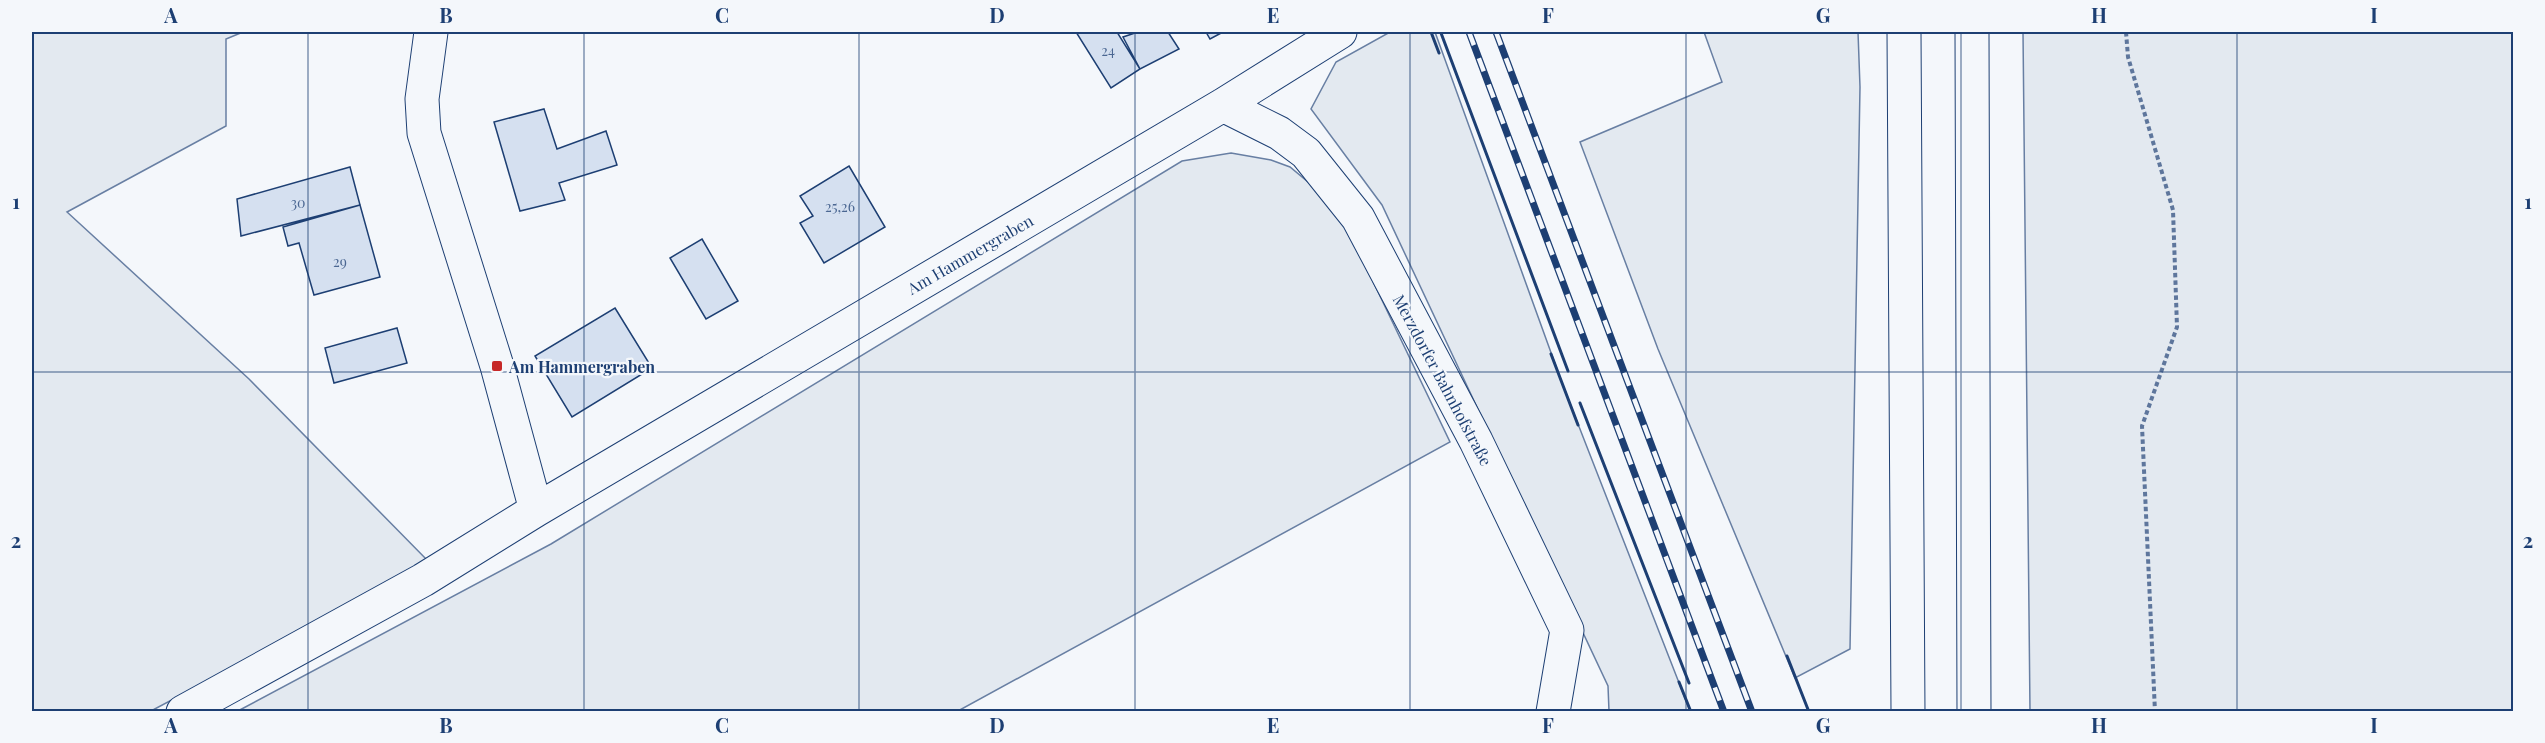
<svg xmlns="http://www.w3.org/2000/svg" width="2545" height="743" font-family="'Playfair Display',serif">
  <style>
    .green { fill: #e3e9f0; stroke: #687fa3; stroke-width: 1.5 }
    .building { fill: #d5e0f0; stroke: #1d3f73; stroke-width: 1.5 }
    .lines { fill: none; stroke-linecap: round; stroke-linejoin: round }
    .minor-casing { stroke: #1d3f73; stroke-width: 35 }
    .primary-casing { stroke: #1d3f73; stroke-width: 35 }
    .path { stroke: #5e769c; stroke-width: 4; stroke-dasharray: 4.5 3; stroke-linecap: butt }
    .minor { stroke: #f4f7fb; stroke-width: 33 }
    .primary { stroke: #f4f7fb; stroke-width: 33 }
    .rail-casing { stroke: #1d3f73; stroke-width: 7 }
    .rail { stroke: #f4f7fb; stroke-width: 4.5; stroke-dasharray: 14; stroke-linecap: butt }
    .wall { stroke: #1d3f73; stroke-width: 3 }
    .grid { fill: none; stroke: #1d3f73; stroke-width: 1.5; stroke-opacity: 0.55 }
    .poi-dot { fill: #c62828; stroke: #f4f7fb; stroke-width: 2 }
    .labels { text-anchor: middle; dominant-baseline: central; stroke-width: 4.5; stroke-linejoin: round; paint-order: stroke }
    .number-label { font-size: 14px; fill: #4b6792 }
    .street-label { font-size: 16px; fill: #1d3f73; stroke: #f4f7fb }
    .poi-label { font-size: 16px; font-weight: bold; fill: #1d3f73; stroke: #f4f7fb; text-anchor: start }
    .neatline { fill: none; stroke: #1d3f73; stroke-width: 2 }
    .grid-label { font-size: 20px; text-anchor: middle; font-weight: bold; fill: #1d3f73 }
  </style>
  <rect width="100%" height="100%" fill="#f4f7fb"/>
  <path class="green" d="M 32,32 L 243,32 L 226,39 L 226,126 L 67,212 L 249,379 L 430,563 L 151,711 L 32,711 Z
    M 1390,32 L 1435,32 L 1562,383 L 1690,711 L 1609,711 L 1608,686 L 1382,205 L 1311,109 L 1336,62 Z
    M 1704,32 L 1858,32 L 1860,87 L 1850,649 L 1795,678 L 1658,349 L 1580,142 L 1722,82 Z
    M 2023,32 L 2513,32 L 2513,711 L 2030,711 Z
    M 1231,153 L 1271,160 L 1290,167 L 1314,187 L 1345,223 L 1450,442 L 958,711 L 236,712 L 551,544 L 1182,161 Z"/>
  <path class="building" d="M 1076,32 L 1117,32 L 1140,69 L 1111,88 Z
    M 1138,32 L 1168,32 L 1179,49 L 1140,69 L 1123,37 Z
    M 1206,32 L 1223,32 L 1210,39 Z
    M 544,109 L 557,149 L 606,131 L 617,165 L 559,183 L 565,200 L 520,211 L 494,122 Z
    M 849,166 L 885,227 L 824,263 L 800,223 L 813,216 L 800,196 Z
    M 350,167 L 360,205 L 241,236 L 237,199 Z
    M 360,205 L 380,277 L 314,295 L 299,243 L 288,246 L 283,227 Z
    M 702,239 L 738,301 L 706,319 L 670,258 Z
    M 615,308 L 652,368 L 572,417 L 535,356 Z
    M 397,328 L 407,363 L 334,383 L 325,348 Z"/>
  <g class="lines">
    <defs>
      <path id="minor" d="M 431,32 L 422,99 L 424,133 L 497,366 L 536,510
        M 1223,105 L 1279,133 L 1306,153 L 1358,218 L 1476,441 L 1567,630 L 1553,712
        M 183,712 L 423,580 L 536,510 L 1223,105 L 1340,32"/>
      <path id="primary" d="M 1904,32 L 1908,712
        M 1972,32 L 1974,712"/>
    </defs>
    <use href="#minor" class="minor-casing"/>
    <use href="#primary" class="primary-casing"/>
    <path class="path" d="M 2126,32 L 2128,57 L 2173,210 L 2177,327 L 2142,426 L 2155,712"/>
    <use href="#minor" class="minor"/>
    <use href="#primary" class="primary"/>
    <defs>
      <path id="rail" d="M 1469,32 L 1724,712
        M 1496,32 L 1752,712"/>
    </defs>
    <use href="#rail" class="rail-casing"/>
    <use href="#rail" class="rail"/>
    <path class="wall" d="M 1431,32 L 1439,53
      M 1441,33 L 1568,371
      M 1551,354 L 1578,425
      M 1580,403 L 1689,683
      M 1787,656 L 1809,712
      M 1679,682 L 1691,712"/>
  </g>
  <path class="grid" d="M 308,32 L 308,712M 584,32 L 584,712M 859,32 L 859,712M 1135,32 L 1135,712M 1410,32 L 1410,712M 1686,32 L 1686,712M 1961,32 L 1961,712M 2237,32 L 2237,712M 32,372 L 2514,372"/>
  <rect class="poi-dot" x="491" y="360" width="12" height="12" rx="3"/>
  <g class="labels">
    <g class="number-label">
      <text x="1108" y="50">24</text>
      <text x="298" y="202">30</text>
      <text x="840" y="206">25,26</text>
      <text x="340" y="261">29</text>
    </g>
    <g class="street-label">
      <text transform="translate(970 254) rotate(-30)">Am Hammergraben</text>
      <text transform="translate(1443 380) rotate(62)">Merzdorfer Bahnhofstraße</text>
    </g>
    <g class="poi-label">
      <text x="509" y="366">Am Hammergraben</text>
    </g>
  </g>
  <rect width="2545" height="743" fill="none" stroke="#f4f7fb" stroke-width="66"/>
  <rect x="33" y="33" width="2479" height="677" class="neatline"/>
  <g class="grid-label">
    <text x="171" y="23">A</text>
    <text x="446" y="23">B</text>
    <text x="722" y="23">C</text>
    <text x="997" y="23">D</text>
    <text x="1273" y="23">E</text>
    <text x="1548" y="23">F</text>
    <text x="1823" y="23">G</text>
    <text x="2099" y="23">H</text>
    <text x="2374" y="23">I</text>
    <text x="16" y="209">1</text>
    <text x="2528" y="209">1</text>
    <text x="16" y="548">2</text>
    <text x="2528" y="548">2</text>
    <text x="171" y="733">A</text>
    <text x="446" y="733">B</text>
    <text x="722" y="733">C</text>
    <text x="997" y="733">D</text>
    <text x="1273" y="733">E</text>
    <text x="1548" y="733">F</text>
    <text x="1823" y="733">G</text>
    <text x="2099" y="733">H</text>
    <text x="2374" y="733">I</text>
  </g>
</svg>
